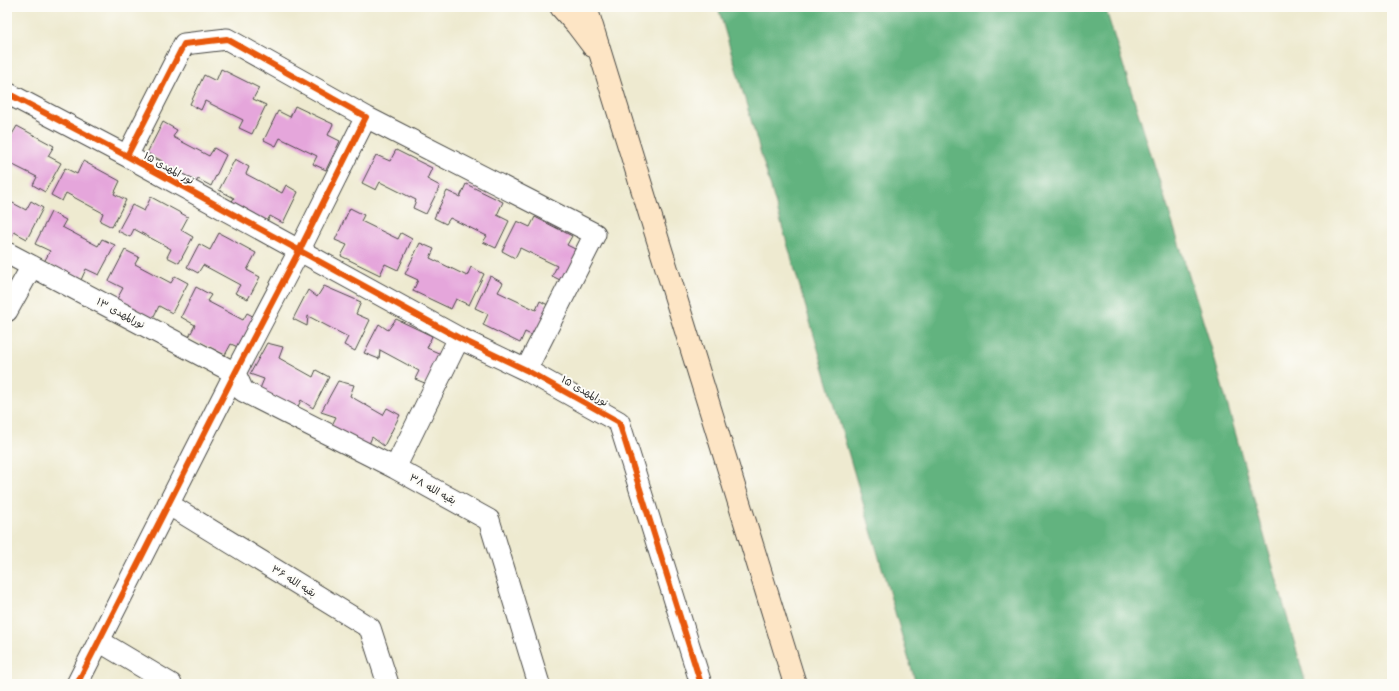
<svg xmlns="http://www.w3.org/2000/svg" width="1399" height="691" font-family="'Shantell Sans','Playpen Sans Arabic',sans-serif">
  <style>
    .forest { fill: #62b37f; stroke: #466f55 }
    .building { fill: #e5a6db }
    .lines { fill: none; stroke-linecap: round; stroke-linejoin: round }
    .street-casing { stroke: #484844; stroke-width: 23 }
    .secondary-casing { stroke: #484844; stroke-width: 24 }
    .street { stroke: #fff; stroke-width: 21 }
    .secondary { stroke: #fde5c5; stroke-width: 22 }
    .cycleway-casing { stroke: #fdfcf7; stroke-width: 8 }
    .cycleway { stroke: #e8590c; stroke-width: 6 }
    .labels { text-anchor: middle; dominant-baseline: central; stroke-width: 4; stroke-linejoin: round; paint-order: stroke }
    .street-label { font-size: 10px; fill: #2b2b2b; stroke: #fdfcf7 }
  </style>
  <rect width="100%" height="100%" fill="#fdfcf7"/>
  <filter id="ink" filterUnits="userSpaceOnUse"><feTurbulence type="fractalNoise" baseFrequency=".025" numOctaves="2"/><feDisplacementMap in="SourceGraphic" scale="8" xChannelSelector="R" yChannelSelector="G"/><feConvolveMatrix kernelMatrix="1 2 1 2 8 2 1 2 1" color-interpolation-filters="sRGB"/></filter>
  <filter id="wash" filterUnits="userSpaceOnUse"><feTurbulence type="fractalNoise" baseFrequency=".012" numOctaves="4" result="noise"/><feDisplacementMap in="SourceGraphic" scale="16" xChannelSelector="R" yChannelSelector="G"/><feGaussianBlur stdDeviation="0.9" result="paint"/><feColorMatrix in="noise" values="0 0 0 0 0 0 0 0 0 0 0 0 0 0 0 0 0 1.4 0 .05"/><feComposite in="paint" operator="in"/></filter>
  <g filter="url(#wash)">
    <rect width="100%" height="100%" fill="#eeead0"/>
    <path class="forest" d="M 718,7 L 1105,7 L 1210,343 L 1306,684 L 916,684 Z"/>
    <g id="blocks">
      <path class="building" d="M 221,69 L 259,88 L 253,99 L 266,105 L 252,134 L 239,128 L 243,120 L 205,101 L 201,110 L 190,104 L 204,75 L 216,81 Z
        M 295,106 L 333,124 L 328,135 L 340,141 L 326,170 L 313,164 L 317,156 L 280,138 L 276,146 L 264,140 L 278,111 L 290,117 Z
        M 163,122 L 177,130 L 173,137 L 209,156 L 214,148 L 226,155 L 211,186 L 198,179 L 192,190 L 156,171 L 162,161 L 147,153 Z
        M 17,126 L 54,146 L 48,156 L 61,163 L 45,192 L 33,185 L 37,177 L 7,162 L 7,134 L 11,136 Z
        M 396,150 L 432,168 L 427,179 L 440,186 L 426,214 L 413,208 L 416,200 L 380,182 L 376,190 L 362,183 L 376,155 L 390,161 Z
        M 235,159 L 249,167 L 246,174 L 282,193 L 286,185 L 298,192 L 283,223 L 270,216 L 264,227 L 228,208 L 234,198 L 219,190 Z
        M 83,161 L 120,181 L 114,194 L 126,200 L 112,227 L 100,221 L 103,213 L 66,193 L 62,201 L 51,195 L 65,168 L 77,174 Z
        M 466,184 L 503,202 L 497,215 L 509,221 L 496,248 L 483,242 L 487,236 L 450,218 L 446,224 L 434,218 L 447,191 L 460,197 Z
        M 151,197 L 188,217 L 181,230 L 193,237 L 179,263 L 167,257 L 171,249 L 134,229 L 130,237 L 118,231 L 132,205 L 144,211 Z
        M 7,200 L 26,210 L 31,201 L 43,208 L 27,239 L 14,232 L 9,243 L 7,242 Z
        M 350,208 L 364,215 L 361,221 L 398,239 L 401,233 L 412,239 L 398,270 L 385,264 L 380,275 L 341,256 L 347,245 L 335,240 Z
        M 51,212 L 66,220 L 62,227 L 98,246 L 102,239 L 115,245 L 99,275 L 86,269 L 81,280 L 44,262 L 50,251 L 35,244 Z
        M 535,217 L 572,236 L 567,245 L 579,251 L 564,282 L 552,276 L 557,266 L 520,248 L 515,258 L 502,251 L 517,221 L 530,227 Z
        M 219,233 L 256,253 L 247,270 L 260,277 L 248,299 L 235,293 L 240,285 L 203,265 L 198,273 L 187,267 L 199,244 L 210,250 Z
        M 420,243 L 434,249 L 430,258 L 467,276 L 471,267 L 484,274 L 469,305 L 456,299 L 451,309 L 413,291 L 418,280 L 405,274 Z
        M 125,250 L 139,257 L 135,264 L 171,283 L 175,276 L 188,283 L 172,313 L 159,306 L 153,318 L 117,299 L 123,288 L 109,281 Z
        M 490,276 L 503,283 L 498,292 L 536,310 L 540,301 L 554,308 L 539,339 L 525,332 L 520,343 L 483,325 L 488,314 L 475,308 Z
        M 324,286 L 361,302 L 356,314 L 370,320 L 355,351 L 344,345 L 348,337 L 308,316 L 307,326 L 293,319 L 308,290 L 317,297 Z
        M 196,287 L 211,295 L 207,301 L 243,320 L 247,313 L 260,320 L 244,350 L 231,344 L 225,355 L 189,337 L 195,325 L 181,317 Z
        M 396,319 L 432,336 L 427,348 L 441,354 L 427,384 L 415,379 L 419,371 L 380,350 L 379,359 L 364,353 L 379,324 L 388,330 Z
        M 267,343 L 283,347 L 279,358 L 313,377 L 316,370 L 329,377 L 313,408 L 301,400 L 296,411 L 259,391 L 264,379 L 250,374 Z
        M 338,381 L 354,385 L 350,396 L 383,415 L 387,408 L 400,415 L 384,446 L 372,437 L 367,449 L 330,429 L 336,417 L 321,412 Z"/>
    </g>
  </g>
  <g filter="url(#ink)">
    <use href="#blocks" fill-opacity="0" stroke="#484844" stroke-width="1"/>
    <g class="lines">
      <defs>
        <path id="street" d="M 7,93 L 127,156 L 459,338 L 526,370 L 619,422 L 701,684
          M 366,117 L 595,234 L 526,370
          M 7,253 L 235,373 L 243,391 L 395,468 L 489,520 L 539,684
          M 7,311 L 32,266
          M 395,468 L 459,338
          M 168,504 L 370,628 L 388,684
          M 99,641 L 171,684
          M 77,684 L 235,373 L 299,251 L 366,117 L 227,39 L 184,44 L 127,156"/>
        <path id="secondary" d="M 561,7 L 577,25 L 593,46
          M 586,7 L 795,684"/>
      </defs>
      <use href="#street" class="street-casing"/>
      <use href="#secondary" class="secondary-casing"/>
      <use href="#street" class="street"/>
      <use href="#secondary" class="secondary"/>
      <defs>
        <path id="cycleway" d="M 7,93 L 127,156 L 459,338 L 526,370 L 619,422 L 701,684
          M 77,684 L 235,373 L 299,251 L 366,117 L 227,39 L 184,44 L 127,156"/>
      </defs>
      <use href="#cycleway" class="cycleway-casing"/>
      <use href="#cycleway" class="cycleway"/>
    </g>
  </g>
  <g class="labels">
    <g class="street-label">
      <text transform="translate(169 168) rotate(29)">نور المهدی ۱۵</text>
      <text transform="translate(121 313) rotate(28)">نورالمهدی ۱۳</text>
      <text transform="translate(585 391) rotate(29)">نورالمهدی ۱۵</text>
      <text transform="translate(433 489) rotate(29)">بقیه الله ۳۸</text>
      <text transform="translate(294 581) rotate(32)">بقیه الله ۳۶</text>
    </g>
  </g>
  <rect width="1399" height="691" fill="none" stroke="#fdfcf7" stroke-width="24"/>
</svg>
